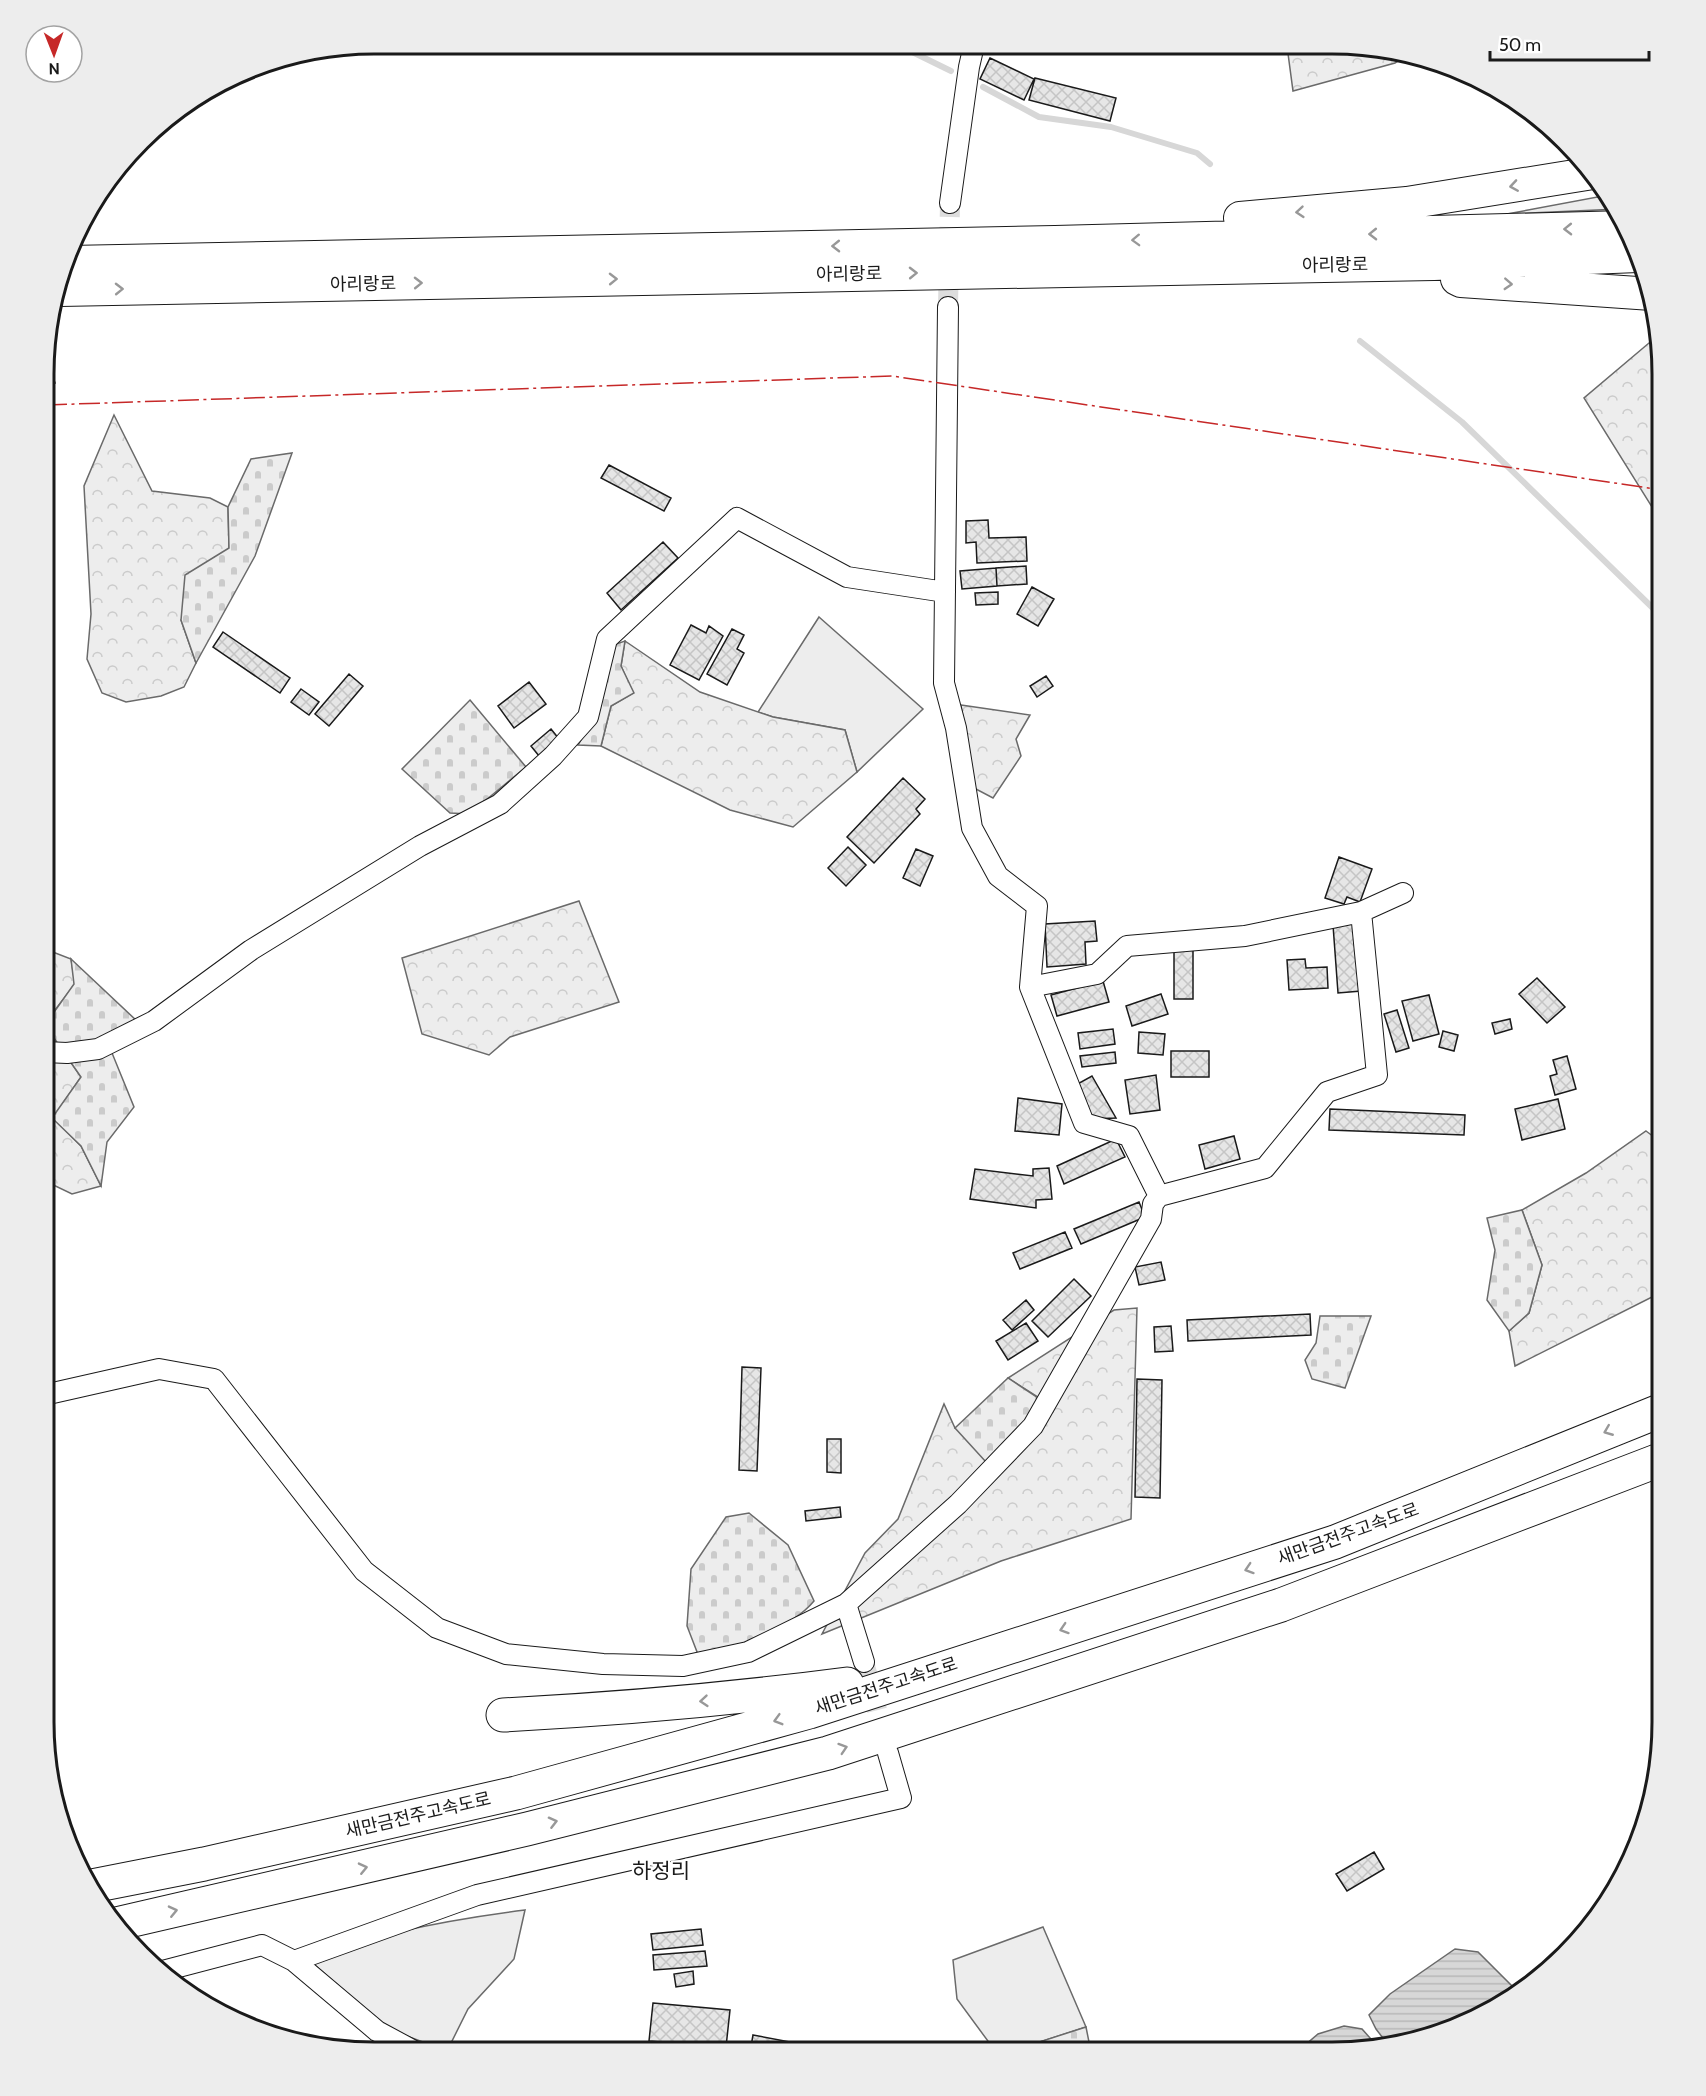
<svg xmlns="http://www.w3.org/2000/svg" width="1706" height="2096" font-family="Cabin,'Noto Sans KR',sans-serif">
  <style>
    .green { fill: #ededed; stroke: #6a6a6a; stroke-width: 1.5 }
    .forest { fill: url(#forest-crowns); stroke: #6a6a6a; stroke-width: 1.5 }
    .cemetery { fill: url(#cemetery-stones); stroke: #6a6a6a; stroke-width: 1.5 }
    .water { fill: url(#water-rules); stroke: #6a6a6a; stroke-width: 1.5 }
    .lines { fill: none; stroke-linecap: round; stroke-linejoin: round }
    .stream { stroke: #d7d7d7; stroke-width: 6 }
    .building { fill: url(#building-cross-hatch); stroke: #1a1a1a; stroke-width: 1.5 }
    .minor-tunnel { stroke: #ddd; stroke-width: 20; stroke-dasharray: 20 10; stroke-linecap: butt }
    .minor-casing { stroke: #1a1a1a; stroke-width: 22 }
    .trunk-casing { stroke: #1a1a1a; stroke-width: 34 }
    .motorway-casing { stroke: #1a1a1a; stroke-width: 35 }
    .minor { stroke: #fff; stroke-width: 20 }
    .trunk { stroke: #fff; stroke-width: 32 }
    .motorway { stroke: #fff; stroke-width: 33 }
    .power { stroke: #c62828; stroke-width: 1.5; stroke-dasharray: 21 4.5 3 4.5; stroke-linecap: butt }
    .oneway { stroke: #989898 }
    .labels { text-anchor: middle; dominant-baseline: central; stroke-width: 4.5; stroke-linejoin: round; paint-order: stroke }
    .street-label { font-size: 18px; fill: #1a1a1a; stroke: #fff }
    .quarter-label { font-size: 21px; fill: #1a1a1a; stroke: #fff }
    .rim { fill: none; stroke: #1a1a1a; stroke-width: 3 }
  </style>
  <defs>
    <pattern id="forest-crowns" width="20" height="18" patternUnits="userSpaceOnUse" patternTransform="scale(1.5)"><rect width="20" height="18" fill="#ededed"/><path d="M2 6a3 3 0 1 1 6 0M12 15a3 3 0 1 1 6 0" fill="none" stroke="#cbcbcb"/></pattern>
    <pattern id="cemetery-stones" width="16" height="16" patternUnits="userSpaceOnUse" patternTransform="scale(1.5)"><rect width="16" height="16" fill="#ededed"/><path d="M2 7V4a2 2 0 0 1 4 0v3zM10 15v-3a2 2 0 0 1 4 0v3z" fill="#cbcbcb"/></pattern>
    <pattern id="water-rules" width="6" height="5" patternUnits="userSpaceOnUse" patternTransform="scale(1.5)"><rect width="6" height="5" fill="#d7d7d7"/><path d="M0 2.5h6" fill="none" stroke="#b8b8b8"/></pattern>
    <pattern id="building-cross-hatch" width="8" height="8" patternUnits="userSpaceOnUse" patternTransform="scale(1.5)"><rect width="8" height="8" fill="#e6e6e6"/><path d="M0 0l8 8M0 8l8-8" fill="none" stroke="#c5c5c5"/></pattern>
  </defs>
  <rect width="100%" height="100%" fill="#fff"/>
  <path class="green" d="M 1608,195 L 1619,209 L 1507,214 Z
    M 819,617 L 923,709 L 857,772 L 845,730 L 773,717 L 758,712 Z
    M 525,1910 L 514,1959 L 468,2009 L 447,2051 L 388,2029 L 308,1959 C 374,1933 454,1919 525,1910 Z
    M 1043,1927 L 1086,2027 L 1009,2052 L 996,2052 L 957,1999 L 953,1960 Z"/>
  <path class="forest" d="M 1287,46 L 1376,46 L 1407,55 L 1395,63 L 1293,91 Z
    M 1649,343 L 1659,346 L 1662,373 L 1662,523 L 1584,398 Z
    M 114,415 L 152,491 L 210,498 L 228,507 L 229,548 L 181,620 L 196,663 L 184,687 L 161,696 L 126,702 L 102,693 L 87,659 L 91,614 L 84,486 Z
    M 625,641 L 700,692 L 773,717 L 845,730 L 857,772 L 793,827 L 730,810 L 601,746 L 611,706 L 633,693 L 621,666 Z
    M 961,705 L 1030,715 L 1016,739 L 1021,756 L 993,798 L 974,788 Z
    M 579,901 L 619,1002 L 510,1037 L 489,1055 L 422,1034 L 402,958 Z
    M 45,949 L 71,959 L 75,984 L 45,1023 Z
    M 45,1025 L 81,1077 L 53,1118 L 81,1146 L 101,1186 L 72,1194 L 45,1181 Z
    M 1646,1131 L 1662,1143 L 1662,1292 L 1515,1366 L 1509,1331 L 1529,1313 L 1542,1265 L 1522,1210 L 1586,1173 Z
    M 1137,1308 L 1131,1519 L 1001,1561 L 822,1634 L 865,1553 L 898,1519 L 944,1404 L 955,1428 L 1041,1399 L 1008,1378 L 1114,1310 Z"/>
  <path class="cemetery" d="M 292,453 L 255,556 L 196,663 L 181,620 L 185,575 L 229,548 L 228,507 L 251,459 Z
    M 625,641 L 621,666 L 634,693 L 611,706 L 601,746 L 578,745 L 598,711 L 613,645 Z
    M 470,700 L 526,767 L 469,814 L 450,813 L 402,769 Z
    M 71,959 L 138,1022 L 112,1053 L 134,1107 L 107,1142 L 101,1186 L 81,1146 L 52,1118 L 81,1077 L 45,1025 L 74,984 Z
    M 1522,1210 L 1542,1265 L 1529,1313 L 1509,1331 L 1487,1300 L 1495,1250 L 1487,1218 Z
    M 1320,1316 L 1371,1316 L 1345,1388 L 1312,1379 L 1305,1360 L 1316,1343 Z
    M 1008,1378 L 1041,1400 L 1026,1427 L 986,1462 L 955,1428 Z
    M 749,1513 L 788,1545 L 814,1601 C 790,1630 735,1647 699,1657 L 687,1626 L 691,1569 L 726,1517 Z
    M 1086,2027 L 1091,2052 L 1008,2052 Z"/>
  <path class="water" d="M 1455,1949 L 1478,1952 L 1518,1992 C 1483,2019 1433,2039 1389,2046 L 1376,2029 L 1369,2015 L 1390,1994 Z
    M 1344,2026 L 1362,2029 L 1379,2048 L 1354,2052 L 1297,2052 L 1318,2034 Z"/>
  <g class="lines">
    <path class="stream" d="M 898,45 L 951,71
      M 983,87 L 1039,117 L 1111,127 L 1197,153 L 1210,164
      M 1360,341 L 1462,422 L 1662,617"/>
  </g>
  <path class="building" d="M 990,58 L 1034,79 L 1024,100 L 980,79 Z
    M 1035,78 L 1116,98 L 1110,121 L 1029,100 Z
    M 49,365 L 55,383 L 46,386 L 46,366 Z
    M 609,465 L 671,498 L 664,511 L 601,478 Z
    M 988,520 L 989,538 L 1026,537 L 1027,561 L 977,563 L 976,542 L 966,543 L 966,521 Z
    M 663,542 L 678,558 L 621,610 L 607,593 Z
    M 1026,566 L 1027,584 L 997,586 L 996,568 Z
    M 996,568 L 997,586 L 962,589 L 960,571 Z
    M 1032,587 L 1054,599 L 1038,626 L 1017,614 Z
    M 998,592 L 998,604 L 976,605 L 975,593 Z
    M 691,625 L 706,633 L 709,626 L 723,636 L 699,680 L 670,665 Z
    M 732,629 L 744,635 L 737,649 L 744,653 L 727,685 L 707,674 Z
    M 223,632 L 290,678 L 280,693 L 213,647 Z
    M 349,674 L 363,686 L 329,726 L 315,714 Z
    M 1046,676 L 1053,686 L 1037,697 L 1030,686 Z
    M 529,682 L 546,704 L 514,728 L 498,706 Z
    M 301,689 L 319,702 L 309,715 L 291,702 Z
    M 551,729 L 559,739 L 539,756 L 531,746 Z
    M 903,778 L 925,799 L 916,809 L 920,814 L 874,863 L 847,837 Z
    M 848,847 L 866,865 L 846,886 L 828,868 Z
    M 916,849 L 933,856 L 920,886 L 903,878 Z
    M 1339,857 L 1372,869 L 1360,902 L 1347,897 L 1344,904 L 1325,898 Z
    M 1095,921 L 1097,941 L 1085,942 L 1086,964 L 1047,967 L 1045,924 Z
    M 1357,923 L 1361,991 L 1338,993 L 1333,925 Z
    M 1174,950 L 1193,950 L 1193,999 L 1174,999 Z
    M 1305,959 L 1306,968 L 1327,967 L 1328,988 L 1289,990 L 1287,960 Z
    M 1537,978 L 1565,1007 L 1547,1023 L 1519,994 Z
    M 1103,981 L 1109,1002 L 1057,1016 L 1051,995 Z
    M 1161,994 L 1168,1014 L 1132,1026 L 1126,1006 Z
    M 1429,995 L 1439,1034 L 1413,1041 L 1402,1001 Z
    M 1397,1010 L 1409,1048 L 1396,1052 L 1384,1014 Z
    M 1510,1019 L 1512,1029 L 1495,1034 L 1492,1023 Z
    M 1113,1029 L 1115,1044 L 1080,1049 L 1078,1033 Z
    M 1443,1031 L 1458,1035 L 1454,1051 L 1439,1047 Z
    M 1139,1032 L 1165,1034 L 1163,1055 L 1138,1053 Z
    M 1171,1051 L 1209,1051 L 1209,1077 L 1171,1077 Z
    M 1115,1052 L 1116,1063 L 1082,1067 L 1080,1056 Z
    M 1567,1056 L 1576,1089 L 1555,1095 L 1550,1076 L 1557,1074 L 1553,1060 Z
    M 1156,1075 L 1160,1110 L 1130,1114 L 1125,1080 Z
    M 1092,1076 L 1116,1118 L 1090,1119 L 1072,1087 Z
    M 1018,1098 L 1062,1104 L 1059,1135 L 1015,1131 Z
    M 1558,1099 L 1565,1129 L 1522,1140 L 1515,1109 Z
    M 1330,1109 L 1465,1115 L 1464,1135 L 1329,1130 Z
    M 1234,1136 L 1240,1159 L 1205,1169 L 1199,1145 Z
    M 1116,1139 L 1125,1157 L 1064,1184 L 1057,1166 Z
    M 1049,1168 L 1052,1199 L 1036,1200 L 1036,1208 L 970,1199 L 975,1169 L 1033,1176 L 1033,1169 Z
    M 1139,1202 L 1145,1217 L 1081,1244 L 1074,1229 Z
    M 1065,1232 L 1072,1248 L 1020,1269 L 1013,1253 Z
    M 1161,1262 L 1165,1280 L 1139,1285 L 1135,1267 Z
    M 1074,1279 L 1091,1296 L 1048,1337 L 1032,1321 Z
    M 1026,1300 L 1034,1310 L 1012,1330 L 1003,1320 Z
    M 1310,1314 L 1311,1335 L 1188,1341 L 1187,1320 Z
    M 1026,1323 L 1038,1341 L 1008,1360 L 996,1341 Z
    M 1171,1326 L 1173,1351 L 1155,1352 L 1154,1327 Z
    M 742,1367 L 761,1368 L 757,1471 L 739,1470 Z
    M 1137,1379 L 1162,1380 L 1160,1498 L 1135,1497 Z
    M 827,1439 L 841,1439 L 841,1473 L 827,1472 Z
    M 840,1507 L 841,1517 L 806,1521 L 805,1511 Z
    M 1374,1852 L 1384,1869 L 1347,1891 L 1336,1874 Z
    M 701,1929 L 703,1945 L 653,1950 L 651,1934 Z
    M 705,1951 L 707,1966 L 654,1970 L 653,1955 Z
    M 693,1971 L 694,1984 L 676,1987 L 674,1974 Z
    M 653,2003 L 730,2010 L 726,2047 L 649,2041 Z
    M 753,2035 L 817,2047 L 816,2052 L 750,2052 Z"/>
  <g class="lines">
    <path class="minor-tunnel" d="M 948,307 L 950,203
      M 864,1662 L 886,1743"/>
    <defs>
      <path id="minor" d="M 950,203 L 969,67 L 974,45
        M 1030,987 L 1097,974 L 1127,946 L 1245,936 L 1361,912 L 1403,893
        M 45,1052 L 67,1053 L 98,1049 L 154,1021 L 251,950 L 420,846 L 500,804 L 553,756 L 588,717 L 607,639 L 737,518 L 847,577 L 945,592
        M 1159,1196 L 1265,1168 L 1327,1092 L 1377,1075 L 1361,912
        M 44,1395 L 159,1369 L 214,1379 L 364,1571 L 437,1628 L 506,1654 L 603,1664 L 683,1666 L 748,1652 L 846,1604
        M 864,1662 L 846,1604 L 958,1504 L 1033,1426 L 1151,1219 L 1153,1204 L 1159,1196 L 1129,1136 L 1084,1123 L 1030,987 L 1037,906 L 998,876 L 972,828 L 956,728 L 944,683 L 948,307
        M 294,1961 L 377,2031 L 416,2052
        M 159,1972 L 262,1945 L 294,1961 L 477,1895 L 901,1798 L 888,1753"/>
      <path id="trunk" d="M 1240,218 L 1407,203 L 1593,173
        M 69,262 L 1055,242 L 1626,227
        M 1457,279 L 1461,281 L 1652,294
        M 60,290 L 1434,264 L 1638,256"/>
      <path id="motorway" d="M 503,1715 C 618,1709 732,1699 847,1684
        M 87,1887 L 204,1864 L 516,1793 L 809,1712 L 1335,1542 L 1662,1410
        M 116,1924 L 527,1829 L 828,1753 L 1281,1605 L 1662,1459"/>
    </defs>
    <use href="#minor" class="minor-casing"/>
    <use href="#trunk" class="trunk-casing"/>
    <use href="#motorway" class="motorway-casing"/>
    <use href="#minor" class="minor"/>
    <use href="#trunk" class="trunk"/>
    <use href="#motorway" class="motorway"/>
    <path class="power" d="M 46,405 L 892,376 L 1662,490"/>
  </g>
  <defs><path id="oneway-chevron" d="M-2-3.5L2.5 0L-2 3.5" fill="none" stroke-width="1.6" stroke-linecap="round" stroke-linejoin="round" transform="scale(1.5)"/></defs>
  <g class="oneway">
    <use href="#oneway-chevron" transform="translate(1514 186) rotate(171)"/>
    <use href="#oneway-chevron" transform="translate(1300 212) rotate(175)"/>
    <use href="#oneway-chevron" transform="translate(1568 229) rotate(179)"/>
    <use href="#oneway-chevron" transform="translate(1373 234) rotate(179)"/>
    <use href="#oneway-chevron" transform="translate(1136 240) rotate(178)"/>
    <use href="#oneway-chevron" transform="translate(836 246) rotate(179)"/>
    <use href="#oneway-chevron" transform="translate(913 273) rotate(-1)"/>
    <use href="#oneway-chevron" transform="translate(613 279) rotate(-1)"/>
    <use href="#oneway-chevron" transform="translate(418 283) rotate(-1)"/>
    <use href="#oneway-chevron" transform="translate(1508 284) rotate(3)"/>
    <use href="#oneway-chevron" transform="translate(119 289) rotate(-1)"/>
    <use href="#oneway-chevron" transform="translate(1608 1431) rotate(158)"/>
    <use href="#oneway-chevron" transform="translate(1249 1569) rotate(162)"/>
    <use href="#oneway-chevron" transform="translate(1064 1629) rotate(162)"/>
    <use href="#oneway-chevron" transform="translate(704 1701) rotate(175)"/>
    <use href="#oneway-chevron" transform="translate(778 1720) rotate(164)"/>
    <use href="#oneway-chevron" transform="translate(843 1748) rotate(-18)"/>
    <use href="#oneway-chevron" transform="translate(553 1822) rotate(-14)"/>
    <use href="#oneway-chevron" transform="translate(363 1868) rotate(-13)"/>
    <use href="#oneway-chevron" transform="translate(173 1911) rotate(-13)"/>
  </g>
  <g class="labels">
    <g class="street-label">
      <text transform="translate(1335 265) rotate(-1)">아리랑로</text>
      <text transform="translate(849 274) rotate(-1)">아리랑로</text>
      <text transform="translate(363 284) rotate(-1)">아리랑로</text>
      <text transform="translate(1348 1534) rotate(-20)">새만금전주고속도로</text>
      <text transform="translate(886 1686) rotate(-18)">새만금전주고속도로</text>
      <text transform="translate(418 1815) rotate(-13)">새만금전주고속도로</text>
    </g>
    <g class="quarter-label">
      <text x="661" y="1870">하정리</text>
    </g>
  </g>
  <path d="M0 0H1706V2096H0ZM374 54H1332A320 320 0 0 1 1652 374V1722A320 320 0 0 1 1332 2042H374A320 320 0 0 1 54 1722V374A320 320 0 0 1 374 54Z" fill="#ededed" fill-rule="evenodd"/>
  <path class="rim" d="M374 54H1332A320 320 0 0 1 1652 374V1722A320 320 0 0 1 1332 2042H374A320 320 0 0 1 54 1722V374A320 320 0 0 1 374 54Z"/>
  <g transform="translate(54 54) rotate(179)"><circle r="28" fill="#ffffff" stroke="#a3a3a3" stroke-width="1.5"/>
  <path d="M0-4.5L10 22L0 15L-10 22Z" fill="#c62828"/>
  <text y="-9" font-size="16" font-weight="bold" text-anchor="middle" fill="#1a1a1a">N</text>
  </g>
  <path d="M1490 51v9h159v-9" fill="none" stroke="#1a1a1a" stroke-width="3"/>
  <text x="1499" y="51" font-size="18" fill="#1a1a1a" stroke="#ffffff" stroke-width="4.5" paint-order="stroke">50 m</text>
</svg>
